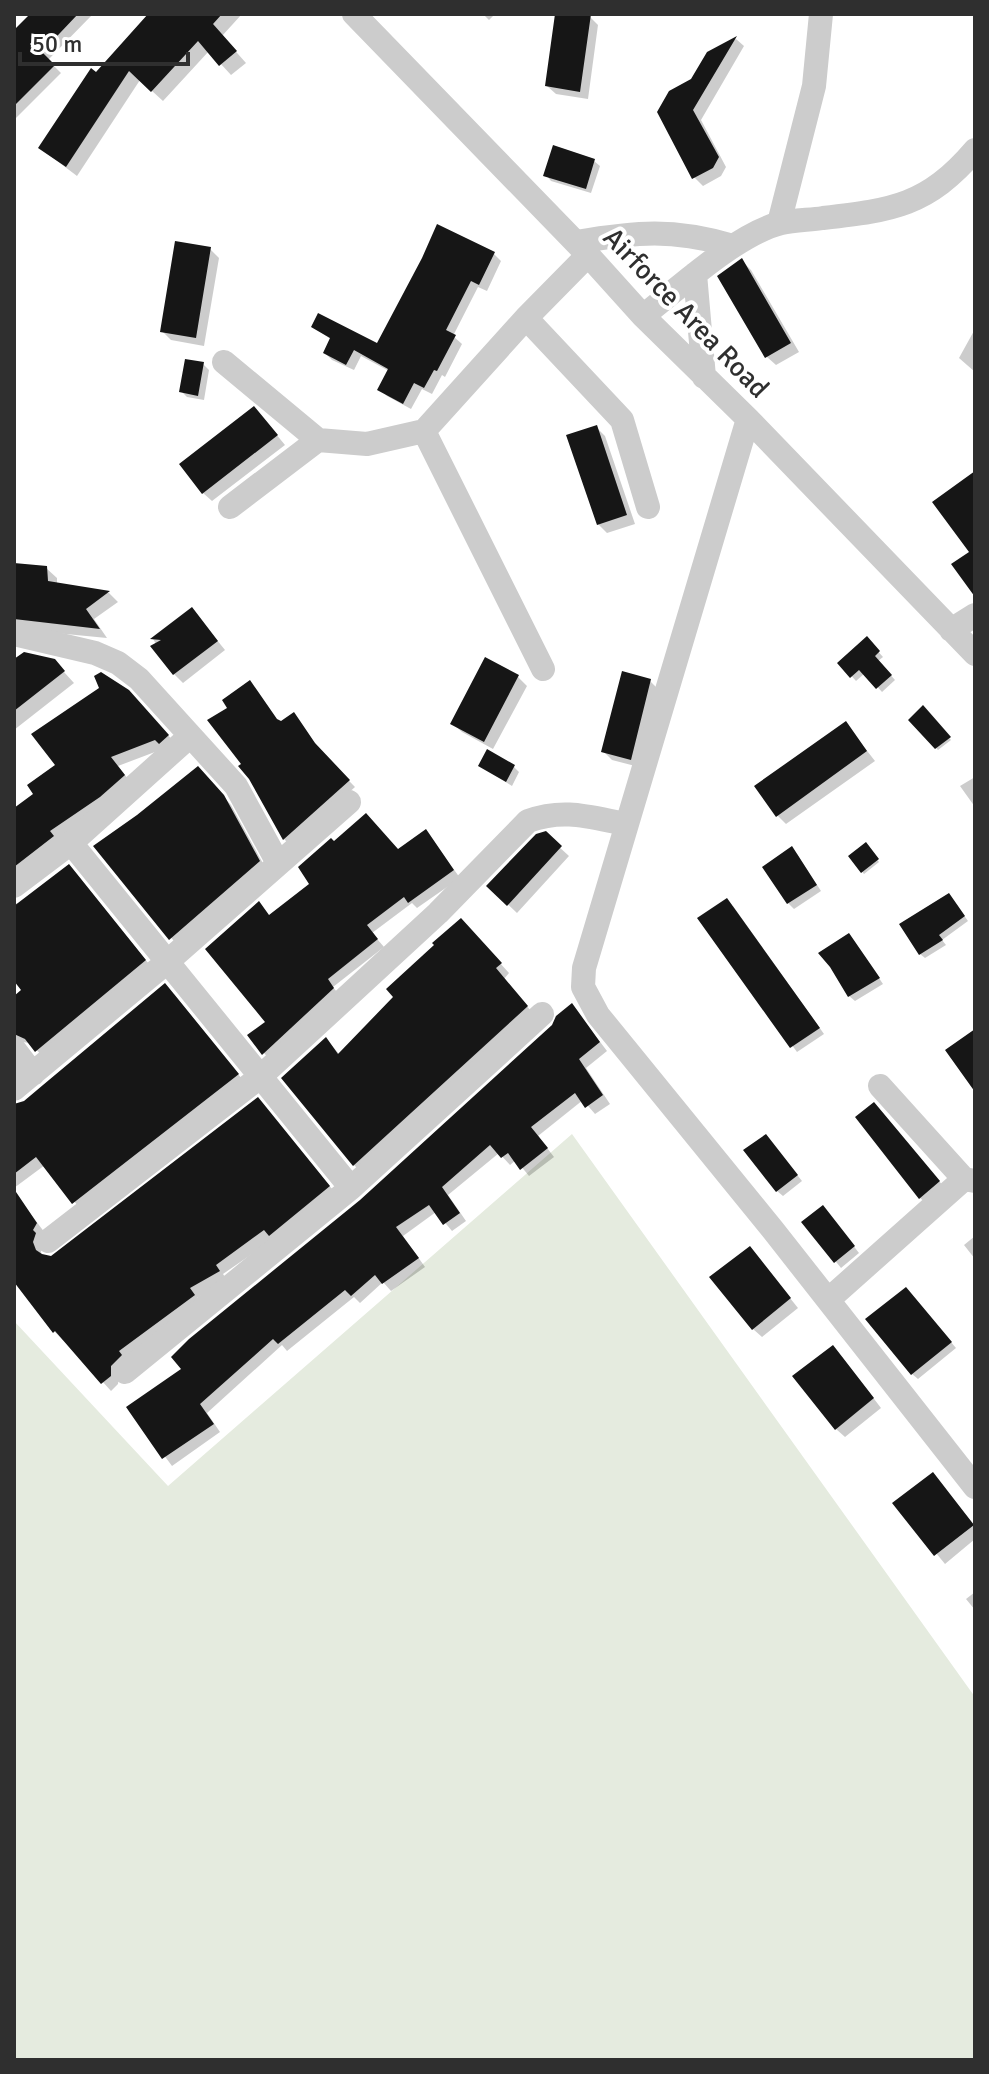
<svg xmlns="http://www.w3.org/2000/svg" width="989" height="2074" font-family="Signika,sans-serif">
  <style>
    .green { fill: #e5ebdf }
    .shadow { fill: #0003 }
    .building { fill: #161616 }
    .lines { fill: none; stroke-linecap: round; stroke-linejoin: round }
    .minor { stroke: #ccc; stroke-width: 24 }
    .labels { text-anchor: middle; dominant-baseline: central; stroke-width: 8; stroke-linejoin: round; paint-order: stroke }
    .street-label { font-size: 28px; fill: #2f2f2f; stroke: #fff }
  </style>
  <rect width="100%" height="100%" fill="#fff"/>
  <path class="green" d="M 572,1134 L 975,1697 L 975,2060 L 14,2060 L 14,1321 L 168,1486 Z"/>
  <path class="shadow" d="M 33,14 L 93,14 L 48,60 L 61,73 L 14,120 L 14,33 Z
    M 151,14 L 242,14 L 222,36 L 246,63 L 231,75 L 209,51 L 163,101 L 140,80 L 77,176 L 40,148 L 97,74 Z
    M 483,14 L 495,14 L 489,20 Z
    M 557,14 L 590,17 L 598,25 L 588,99 L 556,94 L 547,86 Z
    M 736,39 L 744,46 L 701,120 L 726,167 L 721,176 L 703,186 L 694,177 L 692,81 L 708,54 Z
    M 594,161 L 600,166 L 591,193 L 551,181 L 546,175 Z
    M 210,249 L 219,258 L 204,346 L 171,340 L 162,331 Z
    M 494,254 L 501,261 L 487,291 L 478,287 L 453,336 L 462,344 L 445,377 L 442,375 L 432,394 L 422,389 L 411,409 L 387,396 L 380,389 L 389,371 L 361,356 L 354,370 L 332,360 L 325,353 L 332,340 L 313,327 L 377,346 Z
    M 742,261 L 751,270 L 799,352 L 776,365 L 767,357 Z
    M 975,329 L 975,372 L 959,358 Z
    M 203,364 L 209,370 L 204,400 L 187,397 L 182,392 Z
    M 262,417 L 285,445 L 212,501 L 203,493 Z
    M 596,427 L 605,436 L 635,524 L 607,533 L 598,524 Z
    M 14,565 L 46,568 L 57,578 L 57,585 L 109,593 L 118,602 L 94,619 L 107,638 L 14,629 Z
    M 200,619 L 225,650 L 183,683 L 174,674 L 153,639 Z
    M 867,639 L 883,657 L 878,661 L 895,680 L 882,692 L 865,673 L 856,681 L 840,663 Z
    M 486,660 L 518,677 L 527,686 L 493,749 L 462,732 L 453,724 Z
    M 54,661 L 74,683 L 14,730 L 14,662 Z
    M 650,681 L 659,690 L 639,767 L 612,760 L 604,752 Z
    M 137,701 L 176,744 L 118,766 L 132,784 L 14,882 L 14,810 L 36,794 Z
    M 230,708 L 281,723 L 294,714 L 321,752 L 355,787 L 290,845 L 284,839 L 244,764 Z
    M 923,708 L 951,740 L 938,750 L 911,720 Z
    M 846,724 L 875,761 L 786,824 L 777,815 Z
    M 480,766 L 514,767 L 519,772 L 512,786 Z
    M 205,776 L 231,805 L 266,869 L 178,946 L 96,847 Z
    M 975,777 L 975,807 L 960,786 Z
    M 545,834 L 569,856 L 517,913 L 488,886 Z
    M 432,839 L 460,878 L 417,908 L 412,903 L 372,933 L 384,947 L 333,987 L 340,996 L 270,1060 L 264,1053 L 268,1022 L 270,917 L 312,884 L 334,844 L 398,851 Z
    M 866,845 L 879,862 L 864,874 L 850,857 Z
    M 797,854 L 821,891 L 794,909 L 788,903 Z
    M 77,875 L 153,969 L 45,1059 L 30,1043 L 22,1042 L 14,1045 L 14,1012 L 30,1015 L 14,946 L 14,903 L 19,904 Z
    M 953,900 L 968,921 L 942,940 L 946,945 L 925,958 L 920,954 Z
    M 733,906 L 824,1034 L 797,1052 L 700,919 Z
    M 470,930 L 509,973 L 504,979 L 536,1017 L 363,1174 L 354,1165 L 326,1039 L 340,1055 Z
    M 854,941 L 883,984 L 855,1001 L 849,996 Z
    M 174,994 L 246,1084 L 82,1211 L 45,1165 L 14,1188 L 14,1104 L 24,1102 Z
    M 579,1014 L 607,1051 L 586,1068 L 610,1104 L 595,1114 L 583,1100 L 538,1136 L 554,1157 L 529,1176 L 516,1160 L 510,1165 L 499,1153 L 448,1195 L 466,1221 L 452,1231 L 436,1212 L 403,1236 L 425,1267 L 391,1291 L 383,1282 L 360,1303 L 354,1297 L 287,1351 L 282,1345 L 207,1413 L 220,1432 L 172,1466 L 129,1408 L 184,1370 L 362,1201 Z
    M 266,1109 L 337,1195 L 223,1274 L 227,1280 L 197,1298 L 202,1305 L 119,1375 L 118,1384 L 111,1391 L 64,1339 L 63,1340 L 54,1331 L 14,1279 L 14,1192 L 45,1233 L 41,1252 L 42,1257 L 51,1258 Z
    M 880,1110 L 944,1187 L 926,1203 L 920,1198 Z
    M 771,1142 L 802,1181 L 783,1196 L 777,1191 Z
    M 828,1213 L 859,1253 L 841,1268 L 804,1222 Z
    M 975,1236 L 975,1259 L 964,1245 Z
    M 750,1248 L 798,1308 L 762,1337 L 753,1329 Z
    M 911,1295 L 956,1348 L 918,1379 L 912,1374 Z
    M 842,1357 L 881,1408 L 845,1437 L 836,1429 Z
    M 933,1474 L 975,1526 L 975,1539 L 945,1564 L 895,1503 Z
    M 975,1592 L 975,1610 L 966,1599 Z"/>
  <path class="building" d="M 30,14 L 78,14 L 42,52 L 55,65 L 14,106 L 14,30 Z
    M 148,14 L 222,14 L 213,24 L 237,51 L 219,66 L 198,41 L 151,92 L 129,71 L 66,167 L 38,148 L 91,68 L 96,72 Z
    M 555,14 L 591,14 L 580,92 L 545,86 Z
    M 737,36 L 693,110 L 719,157 L 713,168 L 692,179 L 657,112 L 669,91 L 691,79 L 707,52 Z
    M 553,145 L 595,159 L 586,189 L 543,176 Z
    M 437,224 L 495,252 L 479,285 L 471,281 L 446,330 L 456,335 L 437,371 L 434,370 L 424,388 L 414,383 L 403,404 L 377,390 L 388,369 L 354,350 L 346,365 L 323,353 L 330,338 L 311,327 L 318,313 L 377,343 L 422,258 Z
    M 175,241 L 211,247 L 196,338 L 160,332 Z
    M 742,258 L 791,343 L 765,358 L 717,276 Z
    M 185,359 L 204,362 L 198,396 L 179,392 Z
    M 254,406 L 278,435 L 202,494 L 179,464 Z
    M 597,425 L 627,515 L 597,525 L 566,435 Z
    M 975,471 L 975,597 L 951,564 L 969,552 L 932,502 Z
    M 14,563 L 47,566 L 48,581 L 110,591 L 86,609 L 100,629 L 14,619 Z
    M 192,607 L 218,641 L 173,675 L 150,646 L 161,640 L 150,639 Z
    M 867,636 L 880,651 L 875,656 L 892,675 L 876,689 L 859,670 L 850,678 L 837,663 Z
    M 24,652 L 55,659 L 65,671 L 14,711 L 14,659 Z
    M 485,657 L 519,675 L 484,742 L 450,724 Z
    M 622,671 L 651,679 L 631,760 L 601,752 Z
    M 101,672 L 129,690 L 169,735 L 159,744 L 155,740 L 111,757 L 125,775 L 100,797 L 50,831 L 54,836 L 14,867 L 14,808 L 33,794 L 27,785 L 55,765 L 31,734 L 99,688 L 94,676 Z
    M 250,680 L 277,719 L 281,721 L 294,712 L 315,743 L 350,780 L 283,840 L 249,779 L 238,766 L 241,764 L 207,720 L 227,708 L 222,700 Z
    M 923,705 L 951,737 L 935,749 L 908,720 Z
    M 846,721 L 867,751 L 776,817 L 754,786 Z
    M 487,749 L 515,765 L 506,782 L 478,766 Z
    M 198,766 L 224,795 L 260,861 L 169,940 L 93,846 L 137,815 Z
    M 366,813 L 398,849 L 426,829 L 454,870 L 408,903 L 404,897 L 367,925 L 378,939 L 328,979 L 334,988 L 262,1055 L 247,1035 L 265,1022 L 205,949 L 259,901 L 269,915 L 309,884 L 298,867 L 331,838 L 334,841 Z
    M 546,831 L 562,846 L 507,906 L 486,886 L 536,834 Z
    M 866,842 L 879,859 L 861,873 L 848,856 Z
    M 792,846 L 817,885 L 787,904 L 762,867 Z
    M 69,864 L 146,960 L 35,1052 L 25,1039 L 14,1034 L 14,996 L 21,990 L 14,981 L 14,906 Z
    M 949,893 L 965,916 L 939,935 L 943,940 L 919,955 L 899,924 Z
    M 727,898 L 820,1028 L 790,1048 L 697,918 Z
    M 461,918 L 502,963 L 496,968 L 528,1006 L 353,1166 L 281,1078 L 326,1037 L 338,1054 L 393,997 L 386,989 L 434,945 L 432,943 Z
    M 849,933 L 880,978 L 848,997 L 830,967 L 818,953 Z
    M 165,983 L 239,1074 L 72,1204 L 36,1157 L 14,1174 L 14,1104 L 24,1101 L 43,1085 Z
    M 572,1003 L 600,1042 L 579,1059 L 603,1095 L 585,1108 L 575,1093 L 531,1127 L 548,1148 L 520,1170 L 508,1153 L 501,1158 L 490,1145 L 442,1187 L 460,1213 L 443,1225 L 429,1205 L 396,1227 L 419,1258 L 382,1284 L 375,1275 L 351,1296 L 345,1290 L 278,1344 L 273,1339 L 200,1404 L 214,1424 L 162,1459 L 126,1407 L 181,1369 L 171,1357 L 189,1339 L 360,1200 L 552,1025 L 556,1016 Z
    M 975,1029 L 975,1092 L 945,1050 Z
    M 258,1097 L 330,1186 L 269,1236 L 264,1230 L 216,1265 L 220,1271 L 190,1288 L 195,1295 L 119,1351 L 122,1355 L 111,1366 L 111,1376 L 101,1384 L 55,1331 L 53,1333 L 14,1282 L 14,1189 L 37,1223 L 33,1230 L 36,1233 L 33,1242 L 36,1250 L 42,1254 L 51,1256 Z
    M 874,1102 L 940,1181 L 919,1199 L 855,1117 Z
    M 766,1134 L 798,1175 L 776,1192 L 743,1150 Z
    M 823,1205 L 855,1246 L 834,1263 L 801,1222 Z
    M 750,1246 L 791,1298 L 752,1330 L 709,1277 Z
    M 906,1287 L 952,1342 L 911,1375 L 865,1319 Z
    M 833,1345 L 874,1398 L 835,1430 L 792,1376 Z
    M 933,1472 L 974,1525 L 934,1556 L 892,1503 Z"/>
  <g class="lines">
    <path class="minor" d="M 354,14 L 588,255 L 643,316 L 748,419 L 975,654
      M 779,223 L 814,86 L 821,14
      M 576,242 C 636,232 673,228 733,246
      M 695,274 L 704,377
      M 643,316 C 679,288 737,234 781,223 C 794,220 810,220 823,218 C 893,210 927,206 975,150
      M 526,318 L 622,420 L 648,507
      M 224,362 L 318,440 L 367,444 L 424,431 L 526,318 L 588,255
      M 748,419 L 584,968 L 583,987 L 598,1015 L 773,1230 L 975,1487
      M 424,431 L 543,669
      M 230,507 L 318,440
      M 951,630 L 975,615
      M 14,634 L 95,653 L 118,663 L 139,679 L 236,786 L 278,863
      M 71,843 L 351,1188
      M 14,886 L 71,843 L 189,737
      M 14,1049 L 33,1074
      M 880,1086 L 964,1179
      M 14,1089 L 167,962 L 349,802
      M 48,1241 L 260,1077 L 438,913 L 528,821 C 564,808 589,817 626,824
      M 828,1300 L 964,1179 L 975,1181
      M 125,1372 L 351,1188 L 542,1014"/>
  </g>
  <g class="labels">
    <g class="street-label">
      <text transform="translate(686 313) rotate(46)">Airforce Area Road</text>
    </g>
  </g>
  <rect width="989" height="2074" fill="none" stroke="#2f2f2f" stroke-width="32"/>
  <path d="M20 52v12h168v-12" fill="none" stroke="#2f2f2f" stroke-width="4"/>
  <text x="32" y="52" font-size="24" fill="#2f2f2f" stroke="#ffffff" stroke-width="6" paint-order="stroke">50 m</text>
</svg>
